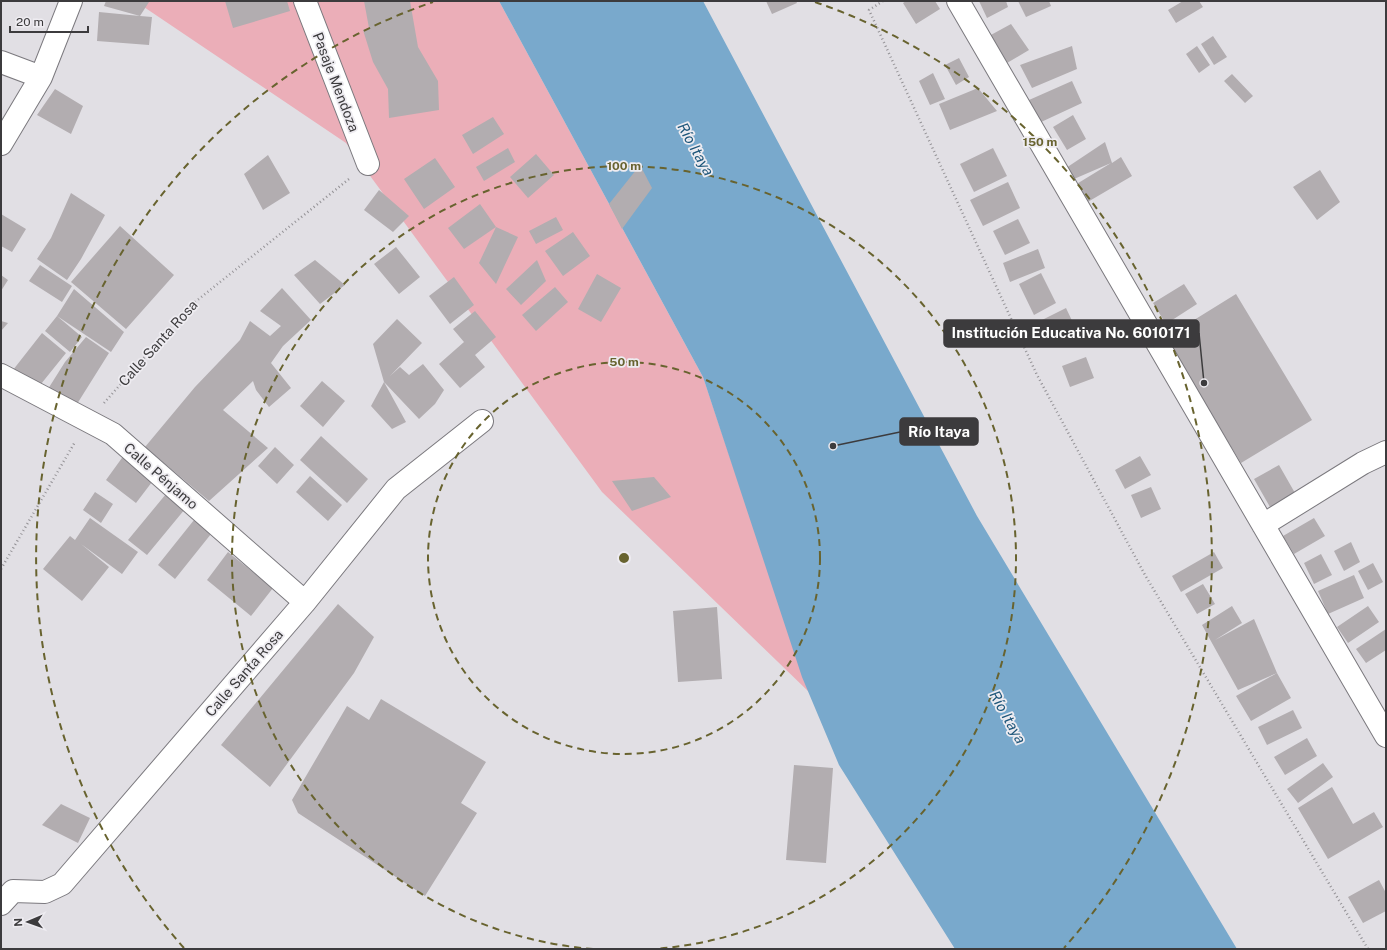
<svg xmlns="http://www.w3.org/2000/svg" width="1387" height="950" font-family="'Public Sans',sans-serif">
  <style>
    .green { fill: #ebaeb8 }
    .water { fill: #79a9cc }
    .building { fill: #b2adb0 }
    .lines { fill: none; stroke-linecap: round; stroke-linejoin: round }
    .street-casing { stroke: #7b797e; stroke-width: 24 }
    .path { stroke: #949296; stroke-width: 2.5; stroke-dasharray: 1 3; stroke-linecap: butt }
    .street { stroke: #fff; stroke-width: 22 }
    .ring { fill: none; stroke: #68632f; stroke-width: 2; stroke-dasharray: 7 5 }
    .labels { text-anchor: middle; dominant-baseline: central; stroke-width: 3.5; stroke-linejoin: round; paint-order: stroke }
    .street-label { font-size: 14px; fill: #3c3b3d; stroke: #eeecf1 }
    .water-label { font-size: 15px; font-style: italic; fill: #1e567a; stroke: #eeecf1 }
    .centre { fill: #68632f; stroke: #eeecf1; stroke-width: 2 }
    .ring-label { font-size: 12px; text-anchor: middle; font-weight: bold; fill: #68632f; stroke: #eeecf1; stroke-width: 3.5; stroke-linejoin: round; paint-order: stroke }
    .leader { fill: none; stroke: #3c3b3d; stroke-width: 1.5 }
    .callout-dot { fill: #3c3b3d; stroke: #eeecf1; stroke-width: 1.5 }
    .callout { fill: #3c3b3d; stroke: #3c3b3d; stroke-width: 1.5 }
    .callout-label { font-size: 15px; text-anchor: middle; font-weight: bold; fill: #fff }
  </style>
  <rect width="100%" height="100%" fill="#e1dfe4"/>
  <path class="green" d="M 135,1 L 499,1 L 703,377 L 809,692 L 602,492 L 346,143 Z"/>
  <path class="water" d="M 499,1 L 703,1 L 977,516 L 1237,949 L 955,949 L 839,765 L 802,677 L 703,377 Z"/>
  <path class="building" d="M 106,1 L 144,1 L 149,2 L 140,16 L 152,17 L 149,45 L 97,41 L 99,12 L 140,16 L 104,6 Z
    M 225,1 L 287,1 L 290,11 L 233,28 Z
    M 364,1 L 410,1 L 418,47 L 438,81 L 439,110 L 389,118 L 388,89 L 373,62 L 363,30 L 369,28 Z
    M 766,1 L 796,1 L 797,3 L 772,14 Z
    M 906,1 L 935,1 L 940,9 L 916,24 L 903,3 Z
    M 979,1 L 1006,1 L 1008,7 L 987,18 Z
    M 1018,1 L 1049,1 L 1051,6 L 1026,17 Z
    M 1183,1 L 1199,1 L 1203,7 L 1176,23 L 1168,10 Z
    M 1011,24 L 1029,50 L 1007,63 L 989,36 Z
    M 1213,36 L 1227,57 L 1214,65 L 1201,44 Z
    M 1072,46 L 1077,69 L 1032,88 L 1020,65 Z
    M 1197,46 L 1210,65 L 1199,73 L 1186,54 Z
    M 959,58 L 969,77 L 956,85 L 945,65 Z
    M 933,73 L 945,99 L 930,105 L 919,81 Z
    M 1232,74 L 1253,96 L 1245,103 L 1224,81 Z
    M 1072,81 L 1082,103 L 1039,123 L 1029,100 Z
    M 978,88 L 997,111 L 950,130 L 939,104 Z
    M 55,89 L 83,106 L 71,134 L 37,115 Z
    M 1073,115 L 1086,139 L 1067,150 L 1053,127 Z
    M 493,117 L 504,134 L 473,154 L 462,135 Z
    M 1105,142 L 1112,163 L 1121,157 L 1132,176 L 1086,203 L 1075,185 L 1111,163 L 1074,179 L 1066,168 Z
    M 508,148 L 515,162 L 484,181 L 476,167 Z
    M 993,148 L 1007,176 L 974,192 L 960,164 Z
    M 536,154 L 554,175 L 528,198 L 510,177 Z
    M 268,155 L 290,193 L 263,210 L 244,174 Z
    M 435,158 L 455,187 L 424,209 L 404,179 Z
    M 640,165 L 652,188 L 622,229 L 609,204 Z
    M 1320,170 L 1340,202 L 1317,220 L 1293,187 Z
    M 1008,182 L 1020,208 L 983,226 L 970,200 Z
    M 379,190 L 409,216 L 393,232 L 364,210 Z
    M 71,193 L 105,215 L 81,259 L 67,280 L 37,259 L 51,238 Z
    M 480,204 L 496,227 L 518,237 L 496,284 L 479,263 L 496,227 L 464,249 L 448,228 Z
    M 1,214 L 26,229 L 12,252 L 1,246 Z
    M 556,217 L 563,230 L 536,244 L 529,231 Z
    M 1018,219 L 1030,243 L 1005,255 L 993,231 Z
    M 120,226 L 174,275 L 126,329 L 71,282 Z
    M 573,232 L 590,256 L 563,276 L 545,251 Z
    M 396,247 L 420,277 L 399,294 L 374,264 Z
    M 1038,249 L 1045,268 L 1010,282 L 1003,263 Z
    M 315,260 L 345,285 L 320,304 L 294,275 Z
    M 537,260 L 546,281 L 521,305 L 506,289 Z
    M 40,265 L 72,286 L 62,302 L 29,281 Z
    M 1041,273 L 1056,303 L 1034,315 L 1019,284 Z
    M 597,274 L 621,288 L 601,322 L 578,309 Z
    M 1,275 L 8,280 L 1,291 Z
    M 454,277 L 474,305 L 450,324 L 429,296 Z
    M 1184,284 L 1197,304 L 1166,324 L 1153,303 Z
    M 555,287 L 568,302 L 536,331 L 522,315 Z
    M 282,288 L 311,320 L 283,346 L 271,363 L 291,388 L 269,407 L 256,390 L 253,381 L 223,410 L 268,448 L 209,501 L 145,447 L 195,387 L 240,340 L 250,321 L 270,336 L 281,326 L 260,311 Z
    M 74,289 L 124,332 L 111,352 L 57,316 Z
    M 1236,294 L 1312,420 L 1241,463 L 1165,338 Z
    M 1066,308 L 1075,327 L 1046,342 L 1036,323 Z
    M 475,311 L 496,337 L 475,355 L 485,367 L 460,388 L 439,364 L 464,342 L 453,329 Z
    M 57,316 L 82,337 L 70,352 L 45,331 Z
    M 397,319 L 422,343 L 390,376 L 400,367 L 409,375 L 423,364 L 444,390 L 435,404 L 419,419 L 384,382 L 373,344 Z
    M 1,321 L 8,323 L 1,331 Z
    M 42,333 L 66,353 L 41,384 L 13,370 Z
    M 86,337 L 109,353 L 77,404 L 48,389 L 65,362 Z
    M 1086,357 L 1094,378 L 1070,387 L 1062,366 Z
    M 322,381 L 345,401 L 323,427 L 300,406 Z
    M 384,382 L 406,422 L 392,429 L 371,406 Z
    M 321,436 L 368,479 L 347,503 L 300,460 Z
    M 275,447 L 294,465 L 277,484 L 258,466 Z
    M 127,451 L 152,482 L 136,503 L 106,480 Z
    M 1140,456 L 1151,475 L 1125,489 L 1115,470 Z
    M 1279,465 L 1295,493 L 1270,507 L 1254,479 Z
    M 310,476 L 342,505 L 328,521 L 296,492 Z
    M 654,477 L 671,497 L 632,511 L 612,481 Z
    M 1151,487 L 1161,509 L 1141,518 L 1131,495 Z
    M 95,492 L 113,504 L 101,523 L 83,510 Z
    M 166,494 L 185,509 L 147,555 L 128,540 Z
    M 90,518 L 138,552 L 122,574 L 81,544 L 109,567 L 82,601 L 43,569 L 70,536 L 75,540 Z
    M 1314,518 L 1325,536 L 1294,554 L 1283,536 Z
    M 194,520 L 211,534 L 175,579 L 158,565 Z
    M 1351,542 L 1360,562 L 1344,571 L 1334,551 Z
    M 228,552 L 273,588 L 251,616 L 207,580 Z
    M 1214,552 L 1223,568 L 1181,592 L 1172,576 Z
    M 1321,554 L 1332,575 L 1314,584 L 1304,563 Z
    M 1373,563 L 1383,582 L 1368,590 L 1358,571 Z
    M 1354,575 L 1364,598 L 1328,614 L 1318,591 Z
    M 1203,584 L 1215,604 L 1197,614 L 1185,594 Z
    M 338,604 L 374,637 L 354,673 L 270,787 L 221,745 Z
    M 1232,606 L 1242,623 L 1215,640 L 1254,619 L 1277,673 L 1238,690 L 1202,625 Z
    M 1368,606 L 1379,622 L 1348,643 L 1337,627 Z
    M 717,607 L 722,679 L 678,682 L 673,611 Z
    M 1386,629 L 1386,650 L 1366,663 L 1356,649 Z
    M 1277,673 L 1291,698 L 1251,721 L 1236,696 Z
    M 381,699 L 486,762 L 461,803 L 477,813 L 425,896 L 298,813 L 292,800 L 347,706 L 369,720 Z
    M 1293,710 L 1302,728 L 1267,745 L 1258,727 Z
    M 1307,738 L 1317,756 L 1285,775 L 1274,757 Z
    M 1323,763 L 1333,777 L 1298,803 L 1287,789 Z
    M 794,765 L 833,768 L 826,863 L 786,860 Z
    M 1332,787 L 1353,824 L 1374,812 L 1383,827 L 1328,859 L 1298,808 Z
    M 61,804 L 90,818 L 78,843 L 42,825 Z
    M 1379,880 L 1386,893 L 1386,911 L 1363,923 L 1348,897 Z"/>
  <g class="lines">
    <defs>
      <path id="street" d="M 305,1 L 368,164
        M 958,1 L 1386,736
        M 1,62 L 41,77
        M 1,144 L 41,77 L 71,1
        M 1,375 L 113,434 L 305,602
        M 1263,525 L 1363,463 L 1386,452
        M 1,904 L 13,891 L 45,892 L 62,884 L 305,602 L 396,489 L 482,421"/>
    </defs>
    <use href="#street" class="street-casing"/>
    <path class="path" d="M 883,1 L 869,10 L 1037,375 L 1145,575 L 1368,949
      M 104,403 L 190,306 L 349,179
      M 1,569 L 75,442"/>
    <use href="#street" class="street"/>
  </g>
  <g class="ring">
    <circle cx="624" cy="558" r="196"/>
    <path d="M593 949A392 392 0 1 1 655 949"/>
    <path d="M184 948A588 588 0 0 1 433 2M815 2A588 588 0 0 1 1064 948"/>
  </g>
  <g class="labels">
    <g class="street-label">
      <text transform="translate(336 82) rotate(69)">Pasaje Mendoza</text>
      <text transform="translate(158 343) rotate(-48)">Calle Santa Rosa</text>
      <text transform="translate(161 476) rotate(41)">Calle Pénjamo</text>
      <text transform="translate(244 673) rotate(-49)">Calle Santa Rosa</text>
    </g>
    <g class="water-label">
      <text transform="translate(696 149) rotate(61)">Río Itaya</text>
      <text transform="translate(1008 717) rotate(61)">Río Itaya</text>
    </g>
  </g>
  <circle cx="624" cy="558" r="6" class="centre"/>
  <g class="ring-label">
    <text x="1040" y="146">150 m</text>
    <text x="624" y="170">100 m</text>
    <text x="624" y="366">50 m</text>
  </g>
  <path class="leader" d="M1204 383L1199 333M833 446L900 432"/>
  <g class="callout-dot">
    <circle cx="1204" cy="383" r="4"/>
    <circle cx="833" cy="446" r="4"/>
  </g>
  <g class="callout">
    <rect x="944" y="320" width="255" height="27" rx="4"/>
    <rect x="900" y="418" width="78" height="27" rx="4"/>
  </g>
  <g class="callout-label">
    <text x="1071" y="338">Institución Educativa No. 6010171</text>
    <text x="939" y="437">Río Itaya</text>
  </g>
  <rect width="1387" height="950" fill="none" stroke="#3c3b3d" stroke-width="4"/>
  <g transform="translate(28 922) rotate(268)" stroke="#eeecf1" stroke-width="3" paint-order="stroke">
  <path d="M0-3L7 15L0 10L-7 15Z" fill="#3c3b3d"/>
  <text y="-6" font-size="11" font-weight="bold" text-anchor="middle" fill="#3c3b3d">N</text>
  </g>
  <path d="M10 26v6h78v-6" fill="none" stroke="#3c3b3d" stroke-width="2"/>
  <text x="16" y="26" font-size="12" fill="#3c3b3d" stroke="#eeecf1" stroke-width="3" paint-order="stroke">20 m</text>
</svg>
